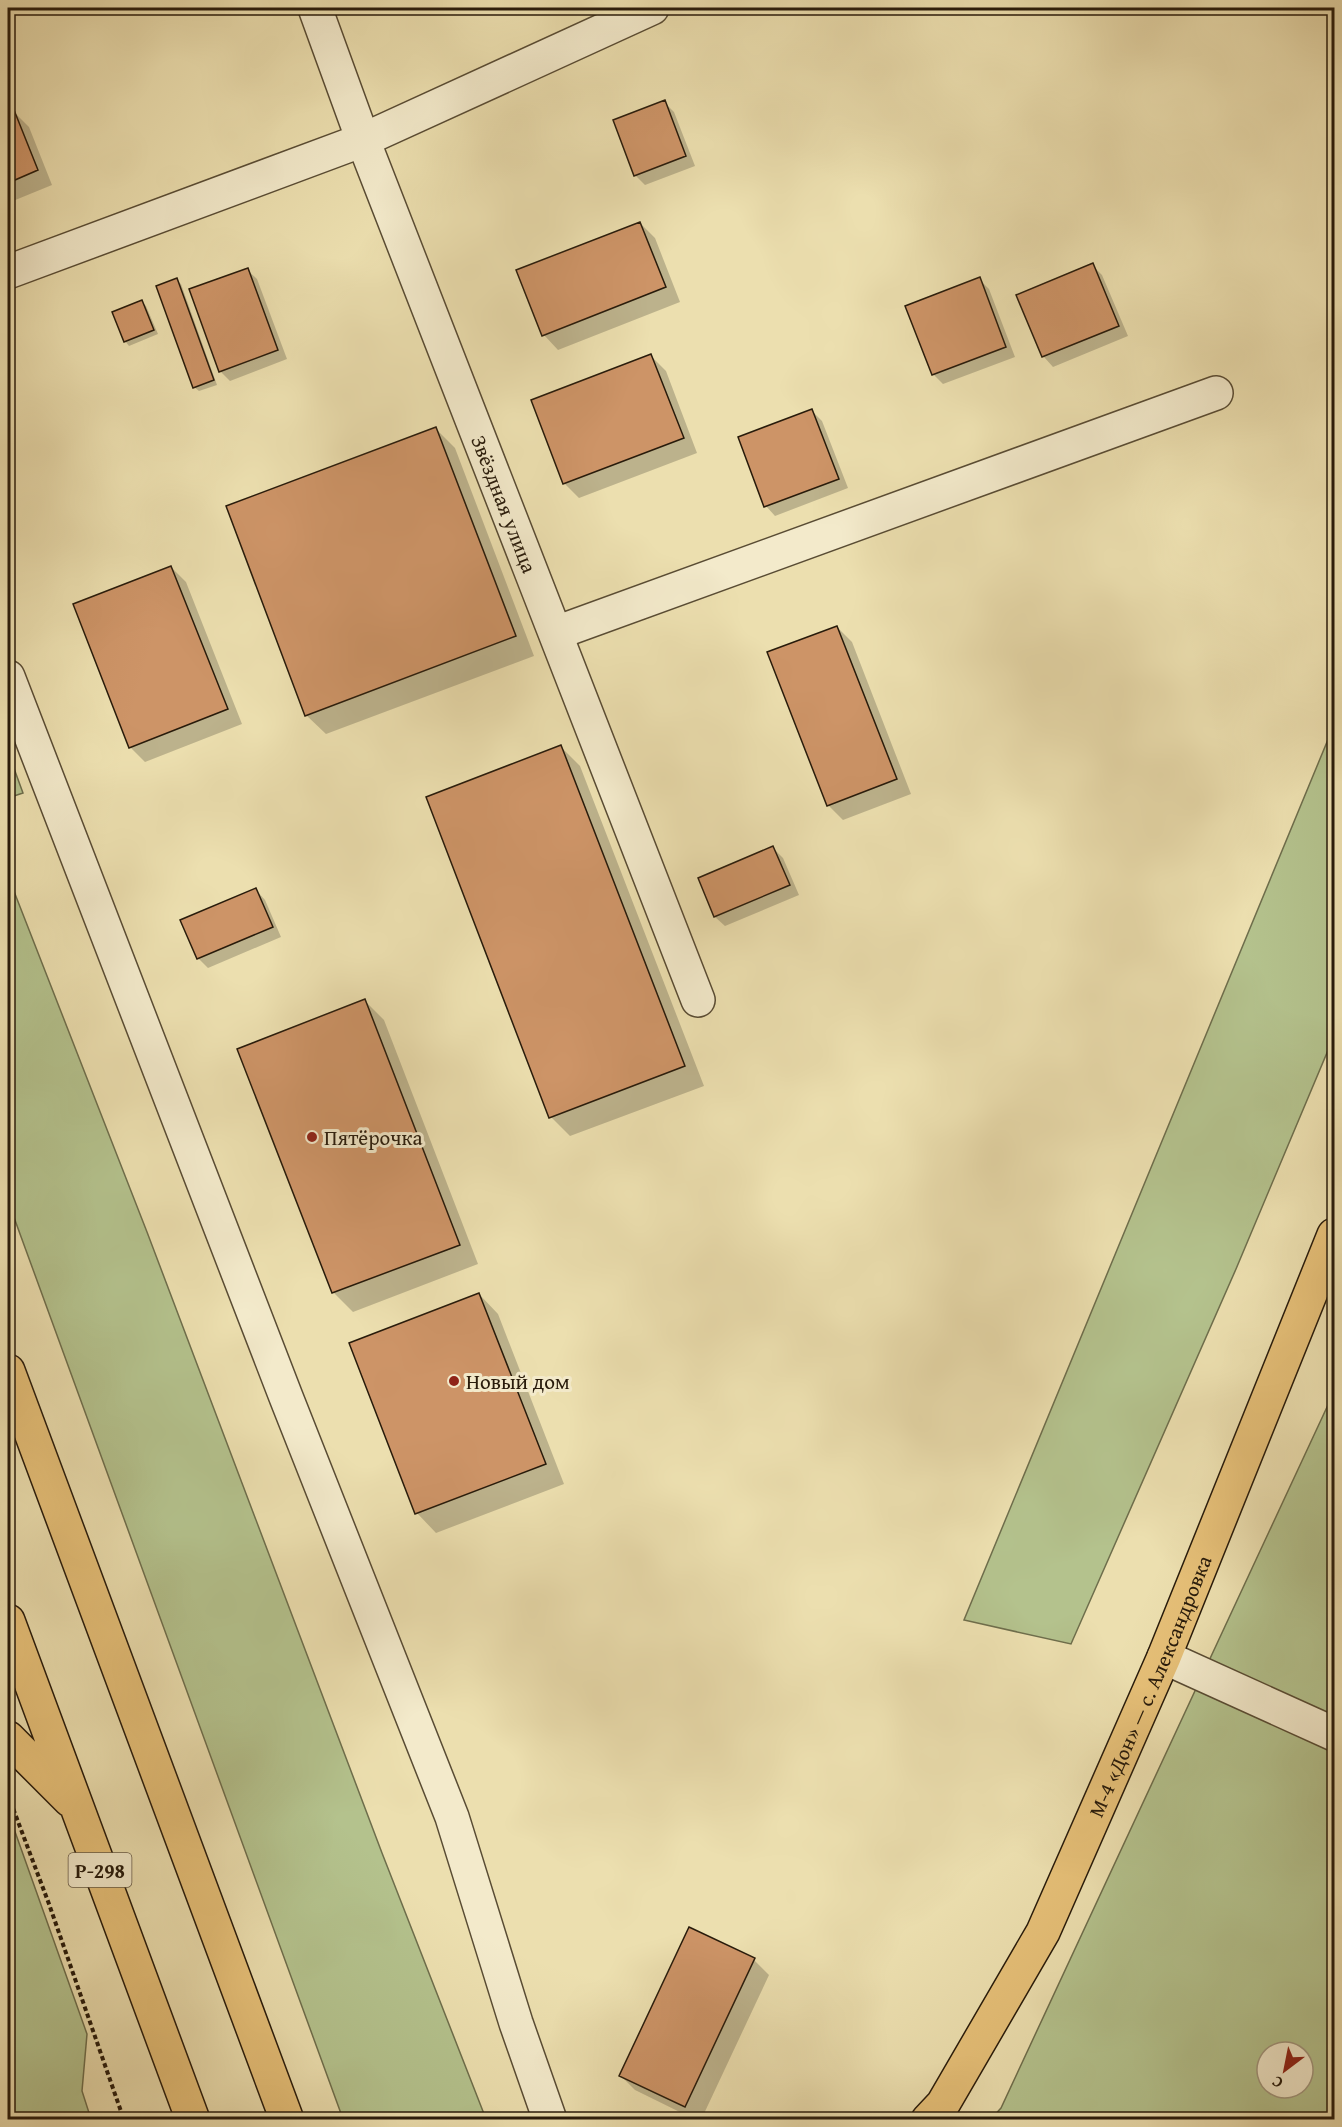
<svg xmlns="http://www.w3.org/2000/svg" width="1342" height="2127" font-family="'Gentium Book Plus',serif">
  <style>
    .green { fill: #b4c28d; stroke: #6e6e4c; stroke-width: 1.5; fill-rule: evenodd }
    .shadow { fill: #0003 }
    .building { fill: #cd9467; stroke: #281b0b; stroke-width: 1.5 }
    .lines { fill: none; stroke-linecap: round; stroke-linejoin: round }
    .minor-casing { stroke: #594c34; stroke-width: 36 }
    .major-casing { stroke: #281b0b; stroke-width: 36 }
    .highway-casing { stroke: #281b0b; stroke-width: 36 }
    .path { stroke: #281b0b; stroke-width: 4; stroke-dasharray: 4.5 3; stroke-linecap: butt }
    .minor { stroke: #f3eacb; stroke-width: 33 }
    .major { stroke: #e6c078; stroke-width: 33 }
    .highway { stroke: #e6c078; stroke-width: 33 }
    .poi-dot { fill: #8f2418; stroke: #f3eacb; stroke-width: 2 }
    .labels { text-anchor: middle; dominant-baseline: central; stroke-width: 6; stroke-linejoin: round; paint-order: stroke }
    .shield { fill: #f3eacb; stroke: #655945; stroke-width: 1.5 }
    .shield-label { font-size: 20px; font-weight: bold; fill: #281b0b }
    .street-label { font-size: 21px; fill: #281b0b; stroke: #f3eacb }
    .poi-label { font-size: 21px; fill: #281b0b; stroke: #f3eacb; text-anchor: start }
  </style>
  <rect width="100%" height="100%" fill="#ecdfaf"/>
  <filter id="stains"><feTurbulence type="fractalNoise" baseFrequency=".00333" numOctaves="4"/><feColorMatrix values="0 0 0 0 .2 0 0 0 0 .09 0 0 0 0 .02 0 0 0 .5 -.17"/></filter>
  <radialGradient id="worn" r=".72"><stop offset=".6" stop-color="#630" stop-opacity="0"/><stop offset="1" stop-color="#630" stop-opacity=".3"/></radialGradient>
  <path class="green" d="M 1334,725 L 1334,1036 L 1236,1269 L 1071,1644 L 964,1620 Z
    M 8,752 L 23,793 L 8,798 Z
    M 8,876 L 147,1232 L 382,1853 L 486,2119 L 343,2119 L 8,1201 Z
    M 1334,1392 L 1334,2119 L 990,2120 L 1001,2108 ZM 1267,2052 L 1303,2052 L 1303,2088 L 1267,2088 Z
    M 8,1812 L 87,2034 L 82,2091 L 91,2119 L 8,2119 Z"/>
  <path class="shadow" d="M 664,102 L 674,112 L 695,166 L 645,185 L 635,175 Z
    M 14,112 L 29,127 L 52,185 L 8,203 L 8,114 Z
    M 640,223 L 655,238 L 680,302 L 558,350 L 544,335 Z
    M 1092,265 L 1102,275 L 1128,336 L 1053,367 L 1044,357 L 1018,296 Z
    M 247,270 L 257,279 L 287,359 L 230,381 L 220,371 Z
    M 979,279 L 989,289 L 1015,357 L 943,384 L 933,374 Z
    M 176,280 L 181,284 L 217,385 L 199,391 L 194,387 Z
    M 142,302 L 146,306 L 158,334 L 129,346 L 125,341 Z
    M 651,356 L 666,371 L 697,453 L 579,498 L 564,483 Z
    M 812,411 L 822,421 L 848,488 L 775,516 L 766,506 Z
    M 436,429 L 455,448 L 534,656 L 326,734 L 306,715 Z
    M 171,567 L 186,582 L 242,724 L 145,762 L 130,747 Z
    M 837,627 L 852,642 L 911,794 L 843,820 L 829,806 L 769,653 Z
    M 561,747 L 580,766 L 704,1086 L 570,1136 L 551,1117 Z
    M 773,848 L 783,858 L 799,895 L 725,926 L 715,917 L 700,879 Z
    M 256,890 L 265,900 L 281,937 L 208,968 L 198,958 L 182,921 Z
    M 365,1001 L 384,1020 L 478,1264 L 353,1312 L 334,1293 L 239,1049 Z
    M 479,1294 L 498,1314 L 564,1484 L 436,1533 L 417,1513 L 351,1344 Z
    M 690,1929 L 754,1960 L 769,1975 L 701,2120 L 696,2120 L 635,2090 L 620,2075 Z"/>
  <path class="building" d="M 665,100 L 686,156 L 634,176 L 613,120 Z
    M 14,110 L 38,170 L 8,183 L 8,113 Z
    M 640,222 L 666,287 L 542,336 L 516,270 Z
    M 1093,263 L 1119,326 L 1042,357 L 1016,295 Z
    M 248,268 L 278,350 L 219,372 L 189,289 Z
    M 980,277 L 1006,347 L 932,375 L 905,306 Z
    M 177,278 L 214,380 L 193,388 L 156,286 Z
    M 142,300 L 154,330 L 124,342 L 112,312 Z
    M 651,354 L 684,438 L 563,484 L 531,400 Z
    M 812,409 L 839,479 L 764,507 L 738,437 Z
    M 436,427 L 516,636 L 305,716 L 226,506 Z
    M 171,566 L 228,709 L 129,748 L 73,604 Z
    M 837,626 L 897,779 L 827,806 L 767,652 Z
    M 561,745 L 685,1066 L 549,1118 L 426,797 Z
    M 773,846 L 790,885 L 714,917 L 698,878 Z
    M 256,888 L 273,927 L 197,959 L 180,920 Z
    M 365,999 L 460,1245 L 332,1293 L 237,1049 Z
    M 479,1293 L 546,1464 L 415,1514 L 349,1343 Z
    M 689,1927 L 755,1958 L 685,2107 L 619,2076 Z"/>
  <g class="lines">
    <defs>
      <g id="minor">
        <path id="s1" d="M 315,8 L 363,140 L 698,1000"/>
        <path d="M 8,272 L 363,140 L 652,8"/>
        <path d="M 556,633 L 1216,393"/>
        <path d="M 8,677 L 286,1397 L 452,1817 L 516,2023 L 550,2120"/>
        <path d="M 1164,1657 L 1334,1734"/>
      </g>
      <g id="major">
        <path id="s2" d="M 928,2120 L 943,2104 L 1043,1932 L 1164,1657 L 1334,1235"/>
      </g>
      <path id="highway" d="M 8,1371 L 287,2120
        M 8,1621 L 193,2120
        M 8,1738 L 70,1800"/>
    </defs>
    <use href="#minor" class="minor-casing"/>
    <use href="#major" class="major-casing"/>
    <use href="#highway" class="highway-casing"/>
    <path class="path" d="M 8,1795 L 49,1904 L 124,2120"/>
    <use href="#minor" class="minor"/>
    <use href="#major" class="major"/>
    <use href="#highway" class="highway"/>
  </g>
  <g class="poi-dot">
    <circle cx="312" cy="1137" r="6"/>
    <circle cx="454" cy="1381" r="6"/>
  </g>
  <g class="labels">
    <rect class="shield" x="68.5" y="1853" width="63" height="34" rx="4.5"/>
    <g class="shield-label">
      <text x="100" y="1870">Р-298</text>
    </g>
    <g class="street-label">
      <text stroke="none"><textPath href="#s1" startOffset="531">Звёздная улица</textPath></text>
      <text stroke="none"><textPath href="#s2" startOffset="489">М-4 «Дон» — с. Александровка</textPath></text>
    </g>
    <g class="poi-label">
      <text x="324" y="1137">Пятёрочка</text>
      <text x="466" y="1381">Новый дом</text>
    </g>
  </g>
  <rect width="1342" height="2127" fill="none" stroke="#ecdfaf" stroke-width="30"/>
  <rect x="9" y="9" width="1324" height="2109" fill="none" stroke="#281b0b" stroke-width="3"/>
  <rect x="15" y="15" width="1312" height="2097" fill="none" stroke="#281b0b" stroke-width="1.5"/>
  <g transform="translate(1285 2070) rotate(212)"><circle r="28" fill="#f3eacb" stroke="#a2977e" stroke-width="1.5"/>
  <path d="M0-4.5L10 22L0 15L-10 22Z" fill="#8f2418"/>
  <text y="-9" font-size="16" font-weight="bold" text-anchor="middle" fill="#281b0b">С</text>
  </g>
  <rect width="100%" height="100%" filter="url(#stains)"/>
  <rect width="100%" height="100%" fill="url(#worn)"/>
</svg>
